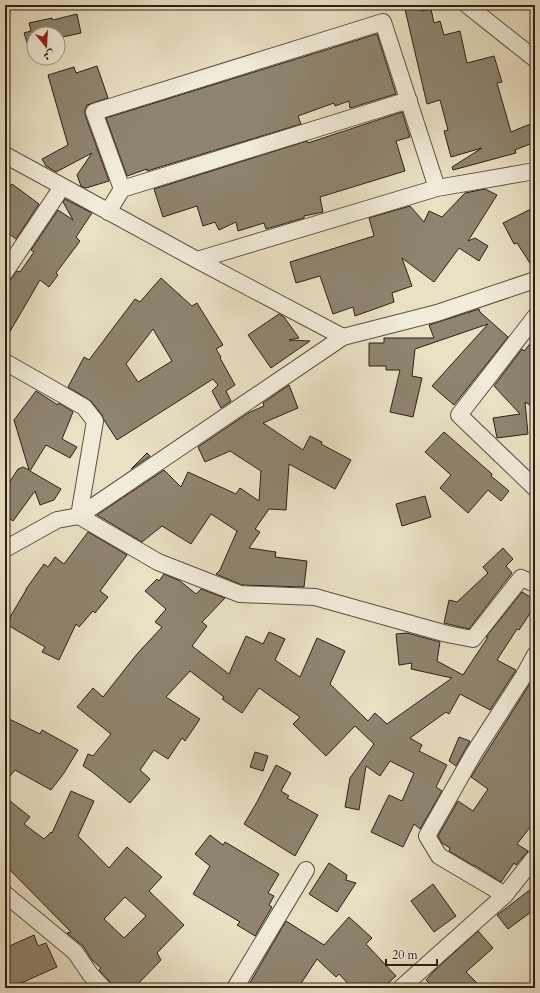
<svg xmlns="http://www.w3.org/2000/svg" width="540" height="993" font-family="Cardo,Amiri,serif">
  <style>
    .building { fill: #8f8470; stroke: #2d2016; fill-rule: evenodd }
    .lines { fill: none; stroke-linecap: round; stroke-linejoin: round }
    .street-casing { stroke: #5c5042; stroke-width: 18 }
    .street { stroke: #f1ebd9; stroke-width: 16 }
  </style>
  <rect width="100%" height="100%" fill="#eae0c4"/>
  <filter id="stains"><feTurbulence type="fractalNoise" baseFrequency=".005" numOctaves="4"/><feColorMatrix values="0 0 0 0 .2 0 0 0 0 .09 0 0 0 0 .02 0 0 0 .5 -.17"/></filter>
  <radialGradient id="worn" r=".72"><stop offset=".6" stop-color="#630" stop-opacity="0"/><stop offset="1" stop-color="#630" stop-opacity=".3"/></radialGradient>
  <path class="building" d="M 404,5 L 420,5 L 422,11 L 431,9 L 434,23 L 440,21 L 444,35 L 460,31 L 467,63 L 494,56 L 502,82 L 497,83 L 511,132 L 535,122 L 535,142 L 515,150 L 516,153 L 453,170 L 452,167 L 482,148 L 451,157 L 444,131 L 448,130 L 440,100 L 427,104 Z
    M 77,14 L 81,33 L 58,38 L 58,34 L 34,34 L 34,46 L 29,48 L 24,33 L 31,31 L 29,23 L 52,18 L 53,20 Z
    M 377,34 L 396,94 L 350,108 L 349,101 L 335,106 L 334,103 L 298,116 L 301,124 L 147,171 L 147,169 L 127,176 L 106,118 Z
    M 97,66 L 108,98 L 87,105 L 85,110 L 85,115 L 109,181 L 86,188 L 81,186 L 77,175 L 92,153 L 56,172 L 46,166 L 42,159 L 68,145 L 48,75 L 74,67 L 76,73 Z
    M 402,112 L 410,137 L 396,141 L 405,171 L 320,197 L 323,212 L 304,216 L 304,218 L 266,229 L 264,223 L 238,231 L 236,222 L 219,230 L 215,222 L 203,226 L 197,206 L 163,217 L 154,189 L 307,141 L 308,143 Z
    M 12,184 L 39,204 L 16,239 L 5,231 L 5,192 Z
    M 485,189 L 497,195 L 468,241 L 475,238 L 488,246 L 479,261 L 459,248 L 434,282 L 402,258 L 412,286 L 392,293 L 394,302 L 355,316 L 353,307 L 333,314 L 320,276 L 296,283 L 290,262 L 374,236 L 369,218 L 410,206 L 424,222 L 429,211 L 442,217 L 465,193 Z
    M 65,199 L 92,213 L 76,237 L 80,241 L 56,273 L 58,275 L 49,287 L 40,280 L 5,340 L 5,281 L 10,280 L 17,271 L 20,272 L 34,252 L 31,250 L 58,210 L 73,220 L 63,202 Z
    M 535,207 L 535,271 L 517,243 L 514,244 L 503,223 Z
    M 161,278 L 192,306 L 197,303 L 223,345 L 216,349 L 221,357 L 220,358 L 235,385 L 226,391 L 231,401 L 221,408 L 212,391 L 218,385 L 213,379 L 117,440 L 104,420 L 102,415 L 91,401 L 68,387 L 84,357 L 89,360 L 135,299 L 140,302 ZM 153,329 L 172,361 L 138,382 L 126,364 Z
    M 479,309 L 480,312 L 508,337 L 454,405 L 432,386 L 488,324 L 415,349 L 412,376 L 422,378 L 413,417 L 390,412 L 400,370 L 386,370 L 386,366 L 369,366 L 369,343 L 384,343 L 384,338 L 434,338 L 429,325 Z
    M 279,314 L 284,317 L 299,338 L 289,340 L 310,341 L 271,368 L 248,335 Z
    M 535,338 L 535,408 L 525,402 L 528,434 L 497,438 L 493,418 L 520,414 L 494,386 L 522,349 L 524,351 Z
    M 289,385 L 298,408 L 263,423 L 303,450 L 310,436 L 322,442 L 321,444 L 351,460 L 335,489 L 289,464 L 286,510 L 269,509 L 255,529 L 260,532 L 249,548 L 276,552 L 275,557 L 307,561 L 304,587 L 242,585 L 216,574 L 220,570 L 237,531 L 211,514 L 191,544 L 162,526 L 142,542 L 97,515 L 164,470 L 181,487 L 188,472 L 236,494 L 240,488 L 259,501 L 261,471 L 230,451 L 205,462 L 198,447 L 248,413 L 264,406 L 263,403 Z
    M 36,391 L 58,405 L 59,403 L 73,412 L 62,439 L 77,447 L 70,458 L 46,445 L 30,471 L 61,489 L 54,500 L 40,505 L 35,491 L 13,521 L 5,515 L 5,489 L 18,469 L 23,467 L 29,470 L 14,420 Z
    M 444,432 L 492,474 L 491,476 L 509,491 L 501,501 L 488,490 L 468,513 L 440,488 L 451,475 L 425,452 Z
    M 147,453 L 150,456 L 131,469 Z
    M 425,496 L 431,517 L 402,526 L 396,504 Z
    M 88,532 L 127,555 L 100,591 L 108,597 L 95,613 L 93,611 L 79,627 L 76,624 L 59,660 L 42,652 L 45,647 L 6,624 L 26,590 L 26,589 L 44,564 L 48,567 L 55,557 L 64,564 Z
    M 503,548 L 513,559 L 506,566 L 512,573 L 469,629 L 444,623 L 449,600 L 457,602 L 488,573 L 483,567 Z
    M 164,574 L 180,581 L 196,594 L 201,589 L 225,598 L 202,622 L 207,626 L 192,646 L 229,674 L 246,636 L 263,644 L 269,632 L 285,639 L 275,660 L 300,677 L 317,638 L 345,651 L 330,684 L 368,721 L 375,713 L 387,724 L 452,678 L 411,669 L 412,663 L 399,665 L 396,634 L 407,633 L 440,642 L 437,661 L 463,675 L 488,637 L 486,637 L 522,592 L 535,600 L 535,606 L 519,630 L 517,629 L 497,660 L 516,670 L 490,710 L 460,694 L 449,714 L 446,712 L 410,738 L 422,745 L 419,751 L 447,765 L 436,787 L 442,791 L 420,829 L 414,824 L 403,847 L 371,832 L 389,795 L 402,801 L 414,773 L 390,761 L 380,776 L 366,766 L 359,810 L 345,807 L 350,778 L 374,744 L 355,726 L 326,756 L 293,724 L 300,717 L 259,688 L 242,713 L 222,699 L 224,697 L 190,671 L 166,697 L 200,719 L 185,741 L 182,738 L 168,759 L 154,750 L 140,770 L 150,779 L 130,803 L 91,771 L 83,766 L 88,754 L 93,756 L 111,734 L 77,707 L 93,688 L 103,697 L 137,654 L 162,627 L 155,622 L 166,609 L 145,591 L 157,579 L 159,581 Z
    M 533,679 L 535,680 L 535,821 L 517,844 L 528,851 L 516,865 L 514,863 L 501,882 L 474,865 L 474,866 L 449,851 L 450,848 L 442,843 L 438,836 L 458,801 L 473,811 L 488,789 L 471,777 Z
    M 5,717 L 40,734 L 42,730 L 78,750 L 64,773 L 51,790 L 15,770 L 5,782 Z
    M 459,737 L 470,741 L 456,766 L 449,761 Z
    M 255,752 L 268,756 L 263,771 L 250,767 Z
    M 276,765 L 291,773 L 281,791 L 289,796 L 287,798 L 318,815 L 295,856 L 244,824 L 257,802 Z
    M 71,791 L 94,801 L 78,836 L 109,868 L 127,847 L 162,877 L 149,891 L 184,925 L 157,953 L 161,960 L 134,988 L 112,988 L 110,982 L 99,970 L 101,968 L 92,960 L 83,946 L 67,933 L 71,932 L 5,865 L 5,797 L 30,817 L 24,824 L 44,839 L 51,832 L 52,833 ZM 125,897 L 146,916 L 124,938 L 104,919 Z
    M 210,835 L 223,845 L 225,842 L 279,874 L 268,893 L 274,896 L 269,905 L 272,907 L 255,936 L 237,925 L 240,922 L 193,894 L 210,866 L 195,854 Z
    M 329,863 L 347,875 L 346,880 L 356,883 L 337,912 L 309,894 Z
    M 433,884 L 456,916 L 434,932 L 411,901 Z
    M 535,886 L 535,909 L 508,929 L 497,915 Z
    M 349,917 L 372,938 L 366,944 L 396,976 L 383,988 L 352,988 L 339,974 L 336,977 L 317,959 L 298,988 L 247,988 L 286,921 L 324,945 Z
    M 478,931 L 493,948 L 466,972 L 482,988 L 435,988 L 426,980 L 434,971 Z
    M 34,935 L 38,946 L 46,943 L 57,967 L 10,988 L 5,988 L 5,948 Z"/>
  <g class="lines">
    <defs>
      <path id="street" d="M 467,5 L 535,59
        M 5,155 L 197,260 L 343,337
        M 122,189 L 409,100
        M 108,212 L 122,189 L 94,112 L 383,22 L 437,188 L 535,171
        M 197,260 L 437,188
        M 5,272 L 62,187
        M 535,317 L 459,415 L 535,488
        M 5,362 L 84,407 L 95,421 L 79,516 L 158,562 L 240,594 L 315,597 L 447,634 L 473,639 L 521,578 L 535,584
        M 5,549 L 57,520 L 79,516 L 343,337 L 437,313 L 535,280
        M 5,894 L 75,952 L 90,974 L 103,988
        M 505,895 L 439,856 L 427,836 L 474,753 L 523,677 L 535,655
        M 235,988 L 306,870
        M 401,988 L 505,895 L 535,857"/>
    </defs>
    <use href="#street" class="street-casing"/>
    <use href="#street" class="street"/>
  </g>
  <rect width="540" height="993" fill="none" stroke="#eae0c4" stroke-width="20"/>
  <rect x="6" y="6" width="528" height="981" fill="none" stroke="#2d2016" stroke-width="2"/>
  <rect x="10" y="10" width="520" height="973" fill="none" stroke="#2d2016"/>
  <g transform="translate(46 46) rotate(162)"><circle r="19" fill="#f1ebd9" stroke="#a39a8b"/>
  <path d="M0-3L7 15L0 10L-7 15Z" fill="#8f2418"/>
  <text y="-6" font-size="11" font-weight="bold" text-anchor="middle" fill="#2d2016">ش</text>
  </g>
  <path d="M386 959v6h51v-6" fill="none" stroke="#2d2016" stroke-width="2"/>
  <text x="392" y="959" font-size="12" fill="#2d2016" stroke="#f1ebd9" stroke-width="3" paint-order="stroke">20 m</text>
  <rect width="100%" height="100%" filter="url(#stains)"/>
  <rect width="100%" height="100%" fill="url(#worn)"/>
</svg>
